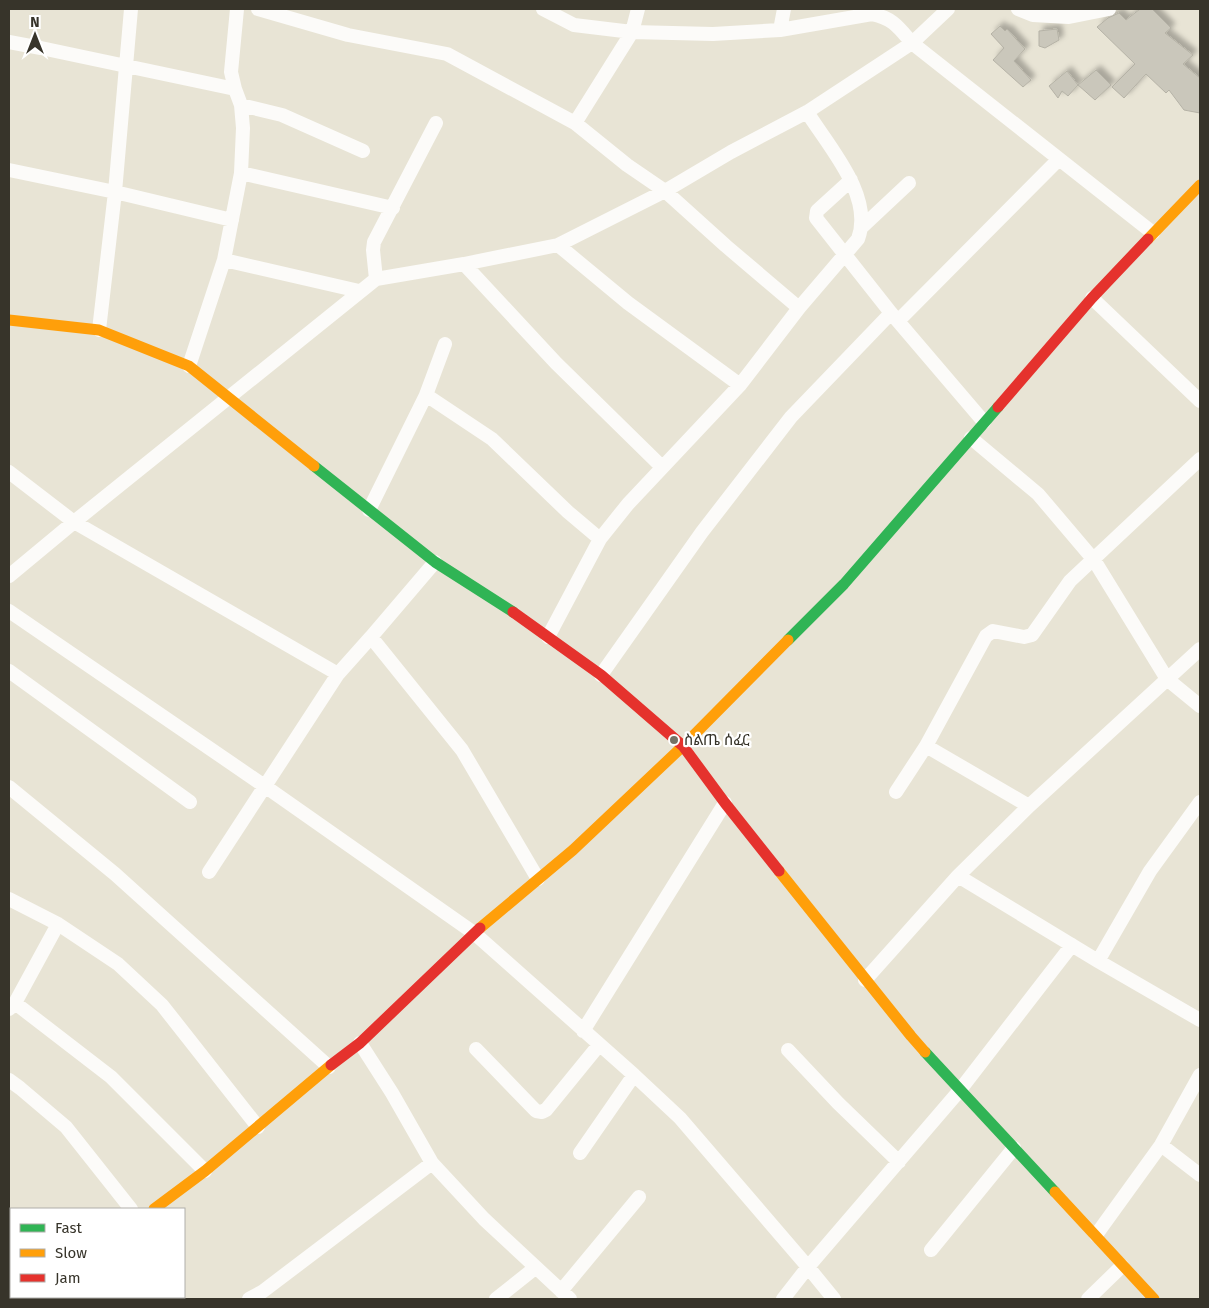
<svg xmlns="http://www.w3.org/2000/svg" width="1209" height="1308" font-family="'Fira Sans','Noto Sans Ethiopic',sans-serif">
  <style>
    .building { fill: #cac7bb; stroke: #b5b2a6; filter: url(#shadow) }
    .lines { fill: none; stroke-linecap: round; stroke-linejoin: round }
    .street { stroke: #fcfbf9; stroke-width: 14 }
    .fast { stroke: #30b455; stroke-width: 11 }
    .slow { stroke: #ff9f0a; stroke-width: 11 }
    .jam { stroke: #e5322d; stroke-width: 11 }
    .poi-dot { fill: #757266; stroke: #fff; stroke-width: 2 }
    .labels { text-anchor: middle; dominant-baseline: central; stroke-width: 4.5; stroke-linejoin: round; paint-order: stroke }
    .poi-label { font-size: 15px; fill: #37342a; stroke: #fff; text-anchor: start }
  </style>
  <defs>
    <filter id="shadow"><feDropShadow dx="4.5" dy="-4.5" stdDeviation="2.5" flood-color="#0004"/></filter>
  </defs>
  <rect width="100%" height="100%" fill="#e8e4d5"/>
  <path class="building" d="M 1140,9 L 1152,9 L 1171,28 L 1165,33 L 1193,55 L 1183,64 L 1200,78 L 1200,113 L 1184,110 L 1169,90 L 1166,93 L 1146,74 L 1124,98 L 1112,87 L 1135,64 L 1097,27 L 1108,18 L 1119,13 L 1126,20 Z
    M 1000,26 L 1005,31 L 1007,29 L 1025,49 L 1014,61 L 1031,80 L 1023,87 L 993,60 L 1004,48 L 991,34 Z
    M 1057,29 L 1059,40 L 1045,48 L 1039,46 L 1039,31 Z
    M 1096,70 L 1111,85 L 1095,100 L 1078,85 Z
    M 1067,71 L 1078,85 L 1068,96 L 1062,91 L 1058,98 L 1049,86 Z"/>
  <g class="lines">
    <path class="street" d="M 258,9 L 348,35 L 447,54 L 575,123 L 627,165 L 665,191 L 726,246 L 799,308
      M 543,9 L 574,25 L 632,32 L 713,34 L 780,30 L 872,14 C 893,18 899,28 912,43 L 1153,233
      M 1018,9 L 1033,15 L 1069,17 L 1109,9
      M 780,30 L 784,9
      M 9,42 L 41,48 L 235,89
      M 241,105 L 282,115 L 363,151
      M 575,123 L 632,32 L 638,9
      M 9,170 L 115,192 L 131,9
      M 241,173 L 393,208
      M 851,180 L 817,211 L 816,218 L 891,313 L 984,422
      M 861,228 L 909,183
      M 558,245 L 628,303 L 740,385
      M 224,260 L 359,291
      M 464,264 L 556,363 L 662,467
      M 376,279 L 373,250 L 374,242 L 436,123
      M 1092,298 L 1200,401
      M 898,321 L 1058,160
      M 99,330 L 115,192 L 232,220
      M 189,366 L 224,260 L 241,173 L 243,128 L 241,105 L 235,89 L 231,72 L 237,9
      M 426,395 L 492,439 L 568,512 L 600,539
      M 971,438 L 1038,494 L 1094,560 L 1167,679 L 1200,706
      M 9,472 L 74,522 L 338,674 L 209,872
      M 369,510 L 426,395 L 445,344
      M 435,562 L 371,637 L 462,750 L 538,879
      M 9,576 L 74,522 L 376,279 L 464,264 L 558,245 L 665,191 L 731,152 L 807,112 L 912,43 L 948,9
      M 9,611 L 266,787 L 474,933 L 634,1075 L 680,1118 L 808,1267 L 834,1299
      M 548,637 L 600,539 L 628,504 L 740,385 L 799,308 L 858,239 C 874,196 829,147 807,112
      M 9,671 L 190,802
      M 338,674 L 371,637
      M 601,675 L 702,532 L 791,417 L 891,313
      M 926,746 L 1029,806
      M 9,787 L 115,874 L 329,1067
      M 896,792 L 926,746 L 986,636 L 993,631 L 1024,637 L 1032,635 L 1070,581 L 1200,459
      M 958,876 L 1098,961 L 1200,1020
      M 9,899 L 58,924 L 118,964 L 162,1005 L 258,1127
      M 1098,961 L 1150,871 L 1200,802
      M 865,980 L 958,876 L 1029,806 L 1200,649
      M 15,1003 L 111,1077 L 205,1171
      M 9,1009 L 15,1003 L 58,924
      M 583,1031 L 725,803
      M 360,1043 L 392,1093 L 432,1163 L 484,1219 L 570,1299
      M 476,1049 L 536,1111 L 542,1112 L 546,1110 L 599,1045
      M 788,1050 L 838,1103 L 899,1162
      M 9,1080 L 20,1088 L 66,1127 L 131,1209
      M 1161,1145 L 1200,1175
      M 580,1153 L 634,1075
      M 9,1232 L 11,1234
      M 1096,1235 L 1161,1145 L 1200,1075
      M 931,1250 L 1014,1148
      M 561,1291 L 639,1197
      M 114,1297 L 115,1299
      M 35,1299 L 39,1297
      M 249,1299 L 262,1292 L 432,1163
      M 496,1299 L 535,1268
      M 783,1299 L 808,1267 L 960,1090 L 1072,945
      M 1088,1299 L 1122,1266"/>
    <path class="fast" d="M 314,466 L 435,562 L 513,612
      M 788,640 L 844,584 L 998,407
      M 925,1052 L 1055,1192"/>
    <path class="slow" d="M 1148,239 L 1200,185
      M 9,320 L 99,330 L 189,366 L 314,466
      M 779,871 L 911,1036 L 925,1052
      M 480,928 L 573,850 L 683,746 L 788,640
      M 1055,1192 L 1154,1299
      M 154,1209 L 205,1171 L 331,1065"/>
    <path class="jam" d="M 998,407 L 1092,298 L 1148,239
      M 513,612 L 601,675 L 683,746 L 725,803 L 779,871
      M 331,1065 L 360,1043 L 480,928"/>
  </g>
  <circle class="poi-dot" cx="674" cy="740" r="5"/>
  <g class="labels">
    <g class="poi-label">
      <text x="684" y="740">ስልጤ ሰፈር</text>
    </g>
  </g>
  <rect width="1209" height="1308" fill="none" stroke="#37342a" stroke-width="20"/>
  <rect x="10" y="1208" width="175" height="90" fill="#ffffff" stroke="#afaeaa"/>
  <rect x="20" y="1224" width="25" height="8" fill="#30b455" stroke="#afaeaa"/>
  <text x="55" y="1233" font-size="15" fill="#37342a">Fast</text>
  <rect x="20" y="1249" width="25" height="8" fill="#ff9f0a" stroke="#afaeaa"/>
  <text x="55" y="1258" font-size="15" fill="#37342a">Slow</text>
  <rect x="20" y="1274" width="25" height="8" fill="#e5322d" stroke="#afaeaa"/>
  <text x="55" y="1283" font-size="15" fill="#37342a">Jam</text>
  <g transform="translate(35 35)" stroke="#ffffff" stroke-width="4" paint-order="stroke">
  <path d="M0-4L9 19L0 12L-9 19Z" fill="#37342a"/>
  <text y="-8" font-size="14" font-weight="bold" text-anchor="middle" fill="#37342a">N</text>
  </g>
</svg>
